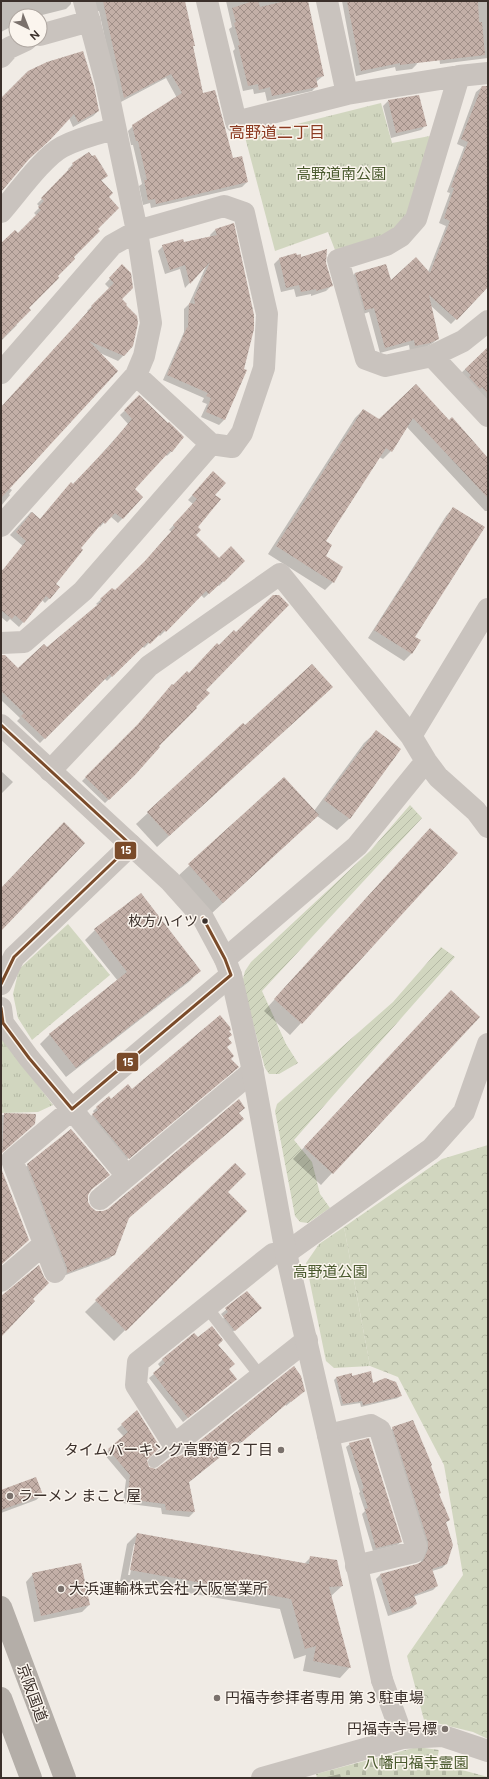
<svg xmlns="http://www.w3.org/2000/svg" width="489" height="1779" font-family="Figtree,'Noto Sans JP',sans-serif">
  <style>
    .grass { fill: url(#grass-tufts) }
    .forest { fill: url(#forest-crowns) }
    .cemetery { fill: url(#cemetery-stones) }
    .garden { fill: url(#garden-furrows) }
    .shadow { fill: #0003; fill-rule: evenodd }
    .building { fill: url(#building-cross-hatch) }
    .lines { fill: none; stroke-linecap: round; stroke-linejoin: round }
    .service { stroke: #c9c3be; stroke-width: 12 }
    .minor { stroke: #c9c3be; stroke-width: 22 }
    .tertiary { stroke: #c9c3be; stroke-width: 22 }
    .trunk { stroke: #b4aea8; stroke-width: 22 }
    .bus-1-casing { stroke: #fbf5ee; stroke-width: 6 }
    .bus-1 { stroke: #7a4b2a; stroke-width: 3 }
    .bus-dot { fill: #3b302b; stroke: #fbf5ee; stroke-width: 1.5 }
    .poi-dot { fill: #7a716c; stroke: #fbf5ee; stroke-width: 1.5 }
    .labels { text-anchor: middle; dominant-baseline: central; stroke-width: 3; stroke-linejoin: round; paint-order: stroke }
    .bus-label { font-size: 14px; fill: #3b302b; stroke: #fbf5ee; text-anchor: end }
    .park-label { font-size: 15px; fill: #4a5a2e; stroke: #fbf5ee }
    .poi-label { font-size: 15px; fill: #3b302b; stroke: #fbf5ee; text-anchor: start }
    .street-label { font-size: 15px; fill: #3b302b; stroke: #fbf5ee }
    .neighbourhood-label { font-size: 16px; fill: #8c3b22; stroke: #fbf5ee }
    .line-badge { stroke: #fbf5ee; stroke-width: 1.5 }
    .badge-label { font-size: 11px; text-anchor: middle; font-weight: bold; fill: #fff }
  </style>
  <defs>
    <pattern id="grass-tufts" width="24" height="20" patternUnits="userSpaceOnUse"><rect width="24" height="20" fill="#d1d6bf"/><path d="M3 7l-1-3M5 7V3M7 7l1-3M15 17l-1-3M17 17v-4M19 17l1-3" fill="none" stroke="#b4b8a4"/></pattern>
    <pattern id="forest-crowns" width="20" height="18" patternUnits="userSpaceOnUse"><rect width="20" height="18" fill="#d1d6bf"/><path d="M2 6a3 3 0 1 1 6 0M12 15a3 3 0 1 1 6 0" fill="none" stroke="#b4b8a4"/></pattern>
    <pattern id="cemetery-stones" width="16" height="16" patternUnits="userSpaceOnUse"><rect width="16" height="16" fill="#d1d6bf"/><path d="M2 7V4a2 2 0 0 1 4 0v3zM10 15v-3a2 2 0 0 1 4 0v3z" fill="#b4b8a4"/></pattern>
    <pattern id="garden-furrows" width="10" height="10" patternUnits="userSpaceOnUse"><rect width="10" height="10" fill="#d1d6bf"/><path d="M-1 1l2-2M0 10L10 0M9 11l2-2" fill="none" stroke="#b4b8a4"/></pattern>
    <pattern id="building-cross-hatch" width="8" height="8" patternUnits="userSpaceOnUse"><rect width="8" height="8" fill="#c3afa7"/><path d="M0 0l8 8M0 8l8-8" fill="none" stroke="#a08f88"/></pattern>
  </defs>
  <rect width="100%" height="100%" fill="#f0ebe5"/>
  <path class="grass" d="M 381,103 L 392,143 L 430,136 L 410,213 L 394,232 L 335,250 L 328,232 L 275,251 L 245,137 Z
    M 68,924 L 110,975 L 32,1040 L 18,1018 L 13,994 L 19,969 Z
    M 1,1037 L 53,1105 L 38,1112 L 1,1113 Z
    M 344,1227 L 370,1366 L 334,1368 L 326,1361 L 306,1263 L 319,1244 Z"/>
  <path class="forest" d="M 488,1145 L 488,1739 L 473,1732 L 424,1720 L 407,1656 L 463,1575 L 444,1465 L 398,1377 L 370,1366 L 344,1227 L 442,1159 Z"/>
  <path class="cemetery" d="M 417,1747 L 439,1750 L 436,1763 L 488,1777 L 488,1778 L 317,1778 L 316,1774 Z"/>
  <path class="garden" d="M 410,805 L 422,818 L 262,991 L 286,1044 L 298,1063 L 279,1074 L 269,1074 L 265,1068 L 242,983 L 245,971 L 251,962 L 371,850 Z
    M 441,947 L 455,957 L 294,1140 L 312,1162 L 320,1194 L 330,1208 L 308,1223 L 300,1222 L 295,1216 L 275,1111 L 277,1104 L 393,1002 Z"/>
  <path class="shadow" d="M 1,1 L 71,1 L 71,4 L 66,9 L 38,16 L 16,16 L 16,24 L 1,32 Z
    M 90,1 L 184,1 L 194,45 L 192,48 L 202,94 L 232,159 L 247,182 L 242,187 L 151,208 L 150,203 L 143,205 L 139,186 L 142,184 L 133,145 L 131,145 L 128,131 L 133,126 L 177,98 L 166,78 L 119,103 L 99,11 L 94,12 Z
    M 226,1 L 307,1 L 323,76 L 316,82 L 317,86 L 312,91 L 267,101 L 265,92 L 254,94 L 253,89 L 243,91 L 233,51 L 235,49 L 229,29 L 232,27 Z
    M 342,1 L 408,1 L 417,64 L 412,69 L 396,71 L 395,67 L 356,76 Z
    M 433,1 L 488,1 L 488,58 L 440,64 Z
    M 482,87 L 488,88 L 488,287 L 451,324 L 430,305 L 438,338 L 433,343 L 424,348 L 410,351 L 409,345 L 380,353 L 369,312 L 360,315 L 350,279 L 355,273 L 386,265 L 390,282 L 428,272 L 446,226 L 439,223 L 450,193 L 447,192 L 464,147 L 457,144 L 476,92 Z
    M 1,99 L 98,111 L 93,116 L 73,127 L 69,118 L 34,153 L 1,190 Z
    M 388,101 L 426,125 L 421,130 L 391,138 L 383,106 Z
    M 73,164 L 107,176 L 101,181 L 108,197 L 97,229 L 28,308 L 16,324 L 17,325 L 1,341 L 1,246 L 18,234 L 37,216 L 34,213 L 40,207 L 37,204 L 69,171 L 68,169 Z
    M 233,225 L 243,370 L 245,371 L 224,420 L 219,425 L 201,417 L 207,404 L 202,402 L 204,398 L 163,380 L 184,332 L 184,309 L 189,304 L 207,264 L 185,288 L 180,269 L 165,274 L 158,251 L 163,246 L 211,238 L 210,235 L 215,230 Z
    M 301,258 L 325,263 L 331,286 L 326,291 L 311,296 L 311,294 L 296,297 L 294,289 L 281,292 L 274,264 L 279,259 Z
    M 122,266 L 120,299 L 123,356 L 118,361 L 98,352 L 9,488 L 12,490 L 9,494 L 10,495 L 1,506 L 1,408 L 88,312 L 87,311 L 110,289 L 105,284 Z
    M 488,348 L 488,402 L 460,374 Z
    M 416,386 L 449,421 L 488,458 L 488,511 L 485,511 L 406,426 L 391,451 L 383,459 L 379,457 L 325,542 L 324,557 L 333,582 L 325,590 L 268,554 L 355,418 L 363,410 L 379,421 Z
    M 139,397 L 171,452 L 167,456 L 165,454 L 133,489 L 142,497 L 122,519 L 118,523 L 110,516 L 100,527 L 99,526 L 80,548 L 55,584 L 59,587 L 49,599 L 45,603 L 42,600 L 19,627 L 10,619 L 7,622 L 1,617 L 1,569 L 3,570 L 23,546 L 10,535 L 31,512 L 40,520 L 73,486 L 128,424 L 120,415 Z
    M 209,477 L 214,495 L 196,527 L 195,535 L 219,559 L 244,561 L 219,586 L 218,585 L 204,598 L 201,595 L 160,636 L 158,634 L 144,648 L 142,646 L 107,681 L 104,678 L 40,743 L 17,721 L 20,718 L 1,700 L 1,656 L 17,670 L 47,648 L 98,605 L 96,604 L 112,589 L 115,592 L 141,567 L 172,532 L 169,530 L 193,504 L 188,500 Z
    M 453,508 L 414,637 L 419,641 L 411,654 L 404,661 L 368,638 L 446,516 Z
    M 189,674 L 205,690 L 130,779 L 105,803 L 82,781 L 135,729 L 173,686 Z
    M 332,687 L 157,847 L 136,824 L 243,725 L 245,726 Z
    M 376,732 L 399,749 L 349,819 L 337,830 L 317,816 L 211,914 L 177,877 L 284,778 L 314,811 L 364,743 Z
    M 1,771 L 13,782 L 1,794 Z
    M 419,841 L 301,1023 L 290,1035 L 264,1011 Z
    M 140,895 L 199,971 L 190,981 L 66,1077 L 40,1044 L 50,1034 L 118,981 L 85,940 L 95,930 Z
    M 440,1003 L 332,1173 L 321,1185 L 293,1159 Z
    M 228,1031 L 231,1035 L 227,1039 L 226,1047 L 234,1070 L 125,1161 L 89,1118 L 94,1113 L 93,1111 L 109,1097 L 111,1100 L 132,1090 Z
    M 1,1115 L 35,1115 L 1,1153 Z
    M 235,1164 L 227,1192 L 246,1211 L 114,1341 L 85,1312 Z
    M 28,1165 L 90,1190 L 87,1195 L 87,1202 L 90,1208 L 96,1212 L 128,1218 L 114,1254 L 109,1259 L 63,1276 L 23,1169 Z
    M 247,1292 L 255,1313 L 229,1335 L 219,1322 L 224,1318 L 221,1314 Z
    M 198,1339 L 217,1345 L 228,1370 L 236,1379 L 183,1422 L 149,1378 L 161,1368 L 158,1364 L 163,1359 Z
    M 352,1377 L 372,1384 L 400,1396 L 398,1398 L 361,1407 L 360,1403 L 341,1406 L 334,1380 L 336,1378 Z
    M 299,1395 L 286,1406 L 285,1404 L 237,1446 L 235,1445 L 188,1483 L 194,1512 L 189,1517 L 162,1514 L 161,1508 L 123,1503 L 126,1480 L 104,1454 L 124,1437 L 117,1429 L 137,1412 L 148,1468 L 156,1470 Z
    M 393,1428 L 430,1466 L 438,1494 L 449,1520 L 445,1523 L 446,1564 L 442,1568 L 432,1571 L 437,1586 L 433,1590 L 413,1597 L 416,1604 L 412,1608 L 388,1616 L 376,1579 L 380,1575 L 418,1565 L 420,1563 L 424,1555 L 389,1432 Z
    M 350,1444 L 401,1542 L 397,1545 L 373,1551 L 362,1514 L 365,1511 L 359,1493 L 360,1492 L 346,1447 Z
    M 1,1491 L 42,1495 L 36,1500 L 1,1513 Z
    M 137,1534 L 304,1564 L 311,1557 L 342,1586 L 331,1596 L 350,1667 L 340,1678 L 303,1671 L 306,1655 L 294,1659 L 280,1609 L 120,1581 L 127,1544 ZM 134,1544 L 136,1544 L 130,1575 L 128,1575 Z
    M 33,1574 L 89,1605 L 82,1612 L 34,1622 L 26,1582 Z
    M 340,1774 L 341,1778 L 322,1778 Z"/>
  <path class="building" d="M 103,1 L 185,1 L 195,46 L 193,46 L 203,93 L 215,90 L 233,158 L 242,156 L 248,182 L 156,204 L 155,199 L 148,200 L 144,180 L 147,180 L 138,141 L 136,141 L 132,125 L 182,93 L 171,74 L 124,98 Z
    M 253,1 L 258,1 L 260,7 L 286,1 L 308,1 L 324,76 L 316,78 L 318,87 L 272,96 L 270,87 L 259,90 L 258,84 L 248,86 L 238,45 L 240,45 L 234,23 L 236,22 L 232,8 Z
    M 347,1 L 478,1 L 479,22 L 482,22 L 485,55 L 400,65 L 400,63 L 361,71 Z
    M 83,51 L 94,86 L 99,111 L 78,122 L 74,114 L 50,140 L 29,159 L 1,192 L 1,98 L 28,71 L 47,62 Z
    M 482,86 L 488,86 L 488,287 L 457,320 L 429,295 L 439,339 L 430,343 L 415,346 L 414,340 L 385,348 L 374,308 L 365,310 L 355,273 L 386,264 L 391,280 L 416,257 L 430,273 L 450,221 L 444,218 L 454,188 L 451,187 L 468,142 L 461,139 Z
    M 419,95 L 427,126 L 396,133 L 388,100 Z
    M 89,152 L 92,156 L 95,155 L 108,176 L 101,180 L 113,193 L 109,197 L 119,208 L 98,229 L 100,231 L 74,257 L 75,259 L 58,276 L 59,278 L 29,308 L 31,310 L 1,340 L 1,243 L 15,230 L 18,233 L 41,210 L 38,207 L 44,201 L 41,198 L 73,165 L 72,163 Z
    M 234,223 L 254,315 L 254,329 L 244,369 L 247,370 L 225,420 L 206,412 L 211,398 L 206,396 L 208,393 L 167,375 L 187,327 L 188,328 L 189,303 L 195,304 L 194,298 L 210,262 L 190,284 L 185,265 L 170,270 L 162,245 L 183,239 L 184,242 L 217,235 L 215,229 Z
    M 327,249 L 326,263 L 333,286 L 316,291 L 316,289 L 301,292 L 299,285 L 286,288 L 279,258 L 296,253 L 297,255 L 301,254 L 301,257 Z
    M 122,264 L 131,273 L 133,288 L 122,299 L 127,304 L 126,305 L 137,316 L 138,323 L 133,346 L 124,356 L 89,341 L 118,371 L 1,498 L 1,407 L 92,307 L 91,306 L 114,283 L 109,278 Z
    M 488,347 L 488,394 L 482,387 L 480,389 L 469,377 L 471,375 L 465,369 Z
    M 416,384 L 449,420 L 452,417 L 488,458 L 488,498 L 413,418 L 392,452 L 386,448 L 326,541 L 332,545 L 326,556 L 343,567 L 334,583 L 276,546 L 363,409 L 379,419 Z
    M 139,395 L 168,423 L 169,422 L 184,437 L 172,452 L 170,451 L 135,489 L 143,497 L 123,519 L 115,513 L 105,524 L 103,522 L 81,548 L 83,550 L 56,584 L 60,587 L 50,599 L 46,596 L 24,623 L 15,615 L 12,619 L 1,610 L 1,572 L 26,541 L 16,532 L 32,512 L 40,519 L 71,482 L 73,484 L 110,445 L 132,419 L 124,410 Z
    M 213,471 L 226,483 L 215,495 L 221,499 L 198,527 L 201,530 L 196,535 L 219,558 L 231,546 L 245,561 L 224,582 L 223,581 L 209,594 L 206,591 L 166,632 L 164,630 L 150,644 L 148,642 L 112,677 L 110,674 L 45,739 L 21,716 L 24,713 L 1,691 L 1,655 L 5,655 L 18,668 L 44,644 L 47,647 L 102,601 L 100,599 L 112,588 L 115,590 L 144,562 L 175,527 L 173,525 L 197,499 L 192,495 Z
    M 453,507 L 485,527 L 415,637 L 421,640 L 412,654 L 374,630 Z
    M 273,595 L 279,595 L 289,605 L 206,690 L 210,693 L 196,707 L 197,708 L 159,746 L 160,747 L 135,775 L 109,800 L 85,777 L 138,724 L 172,684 L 173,685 L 187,671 L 189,673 L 217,643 L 219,645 L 234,630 L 236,632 Z
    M 312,664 L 333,687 L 169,836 L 147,812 L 243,723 L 245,725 Z
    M 376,730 L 401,749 L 350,819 L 324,800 Z
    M 284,777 L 319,815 L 223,903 L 188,864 Z
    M 64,822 L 85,843 L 1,931 L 1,888 Z
    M 430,828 L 458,853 L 302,1024 L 274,999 Z
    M 141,893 L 201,971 L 76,1068 L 49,1034 L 127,972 L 94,929 Z
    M 451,990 L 480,1017 L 333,1174 L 304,1147 Z
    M 220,1015 L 230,1027 L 231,1030 L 229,1031 L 232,1035 L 228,1038 L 232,1043 L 227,1047 L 234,1056 L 231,1059 L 239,1067 L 129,1159 L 92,1114 L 98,1110 L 96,1107 L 109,1096 L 111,1099 L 128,1084 L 132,1089 Z
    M 239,1099 L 245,1108 L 239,1113 L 244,1119 L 129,1218 L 115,1255 L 67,1273 L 67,1268 L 27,1164 L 71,1129 L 110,1175 L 92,1189 L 88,1195 L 88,1202 L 91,1207 L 96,1211 L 103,1211 L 108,1209 Z
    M 4,1113 L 36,1114 L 35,1124 L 2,1153 Z
    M 235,1163 L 246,1174 L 228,1192 L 247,1211 L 126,1331 L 95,1300 Z
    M 1,1168 L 29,1240 L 1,1265 Z
    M 39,1265 L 44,1277 L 49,1283 L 33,1299 L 35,1301 L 1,1337 L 1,1296 Z
    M 247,1291 L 262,1308 L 235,1331 L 223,1316 L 228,1312 L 225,1308 Z
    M 212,1326 L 223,1340 L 218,1345 L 235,1364 L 229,1369 L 237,1379 L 188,1418 L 153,1373 L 165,1363 L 162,1359 L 194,1333 L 198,1337 Z
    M 294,1366 L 301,1376 L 305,1391 L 291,1402 L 290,1401 L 242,1442 L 240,1441 L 189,1482 L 195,1512 L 166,1510 L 165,1504 L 127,1499 L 130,1475 L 108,1449 L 128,1432 L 121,1424 L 137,1410 L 160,1447 L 147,1460 L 149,1467 L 156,1469 L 172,1457 L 176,1457 L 182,1455 Z
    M 371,1371 L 373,1383 L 385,1378 L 396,1382 L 402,1396 L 363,1405 L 362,1401 L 343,1404 L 336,1377 L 352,1373 L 352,1376 Z
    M 413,1420 L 432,1465 L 431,1466 L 441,1493 L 439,1494 L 450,1520 L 446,1522 L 453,1545 L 447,1564 L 432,1569 L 438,1586 L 414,1595 L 417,1604 L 392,1613 L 380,1574 L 417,1564 L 423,1561 L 428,1549 L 428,1542 L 392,1427 Z
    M 369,1438 L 402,1542 L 376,1548 L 365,1509 L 368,1508 L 362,1489 L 364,1488 L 349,1443 Z
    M 36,1477 L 43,1495 L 1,1510 L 1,1490 Z
    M 137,1533 L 309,1564 L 310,1556 L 337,1560 L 343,1586 L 329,1587 L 351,1668 L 313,1661 L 316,1646 L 305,1649 L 291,1599 L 130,1570 Z
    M 81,1563 L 90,1605 L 41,1616 L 32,1573 Z"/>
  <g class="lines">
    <path class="service" d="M 212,1314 L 261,1377
      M 154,1462 L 174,1445"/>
    <path class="minor" d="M 207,1 L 236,122 L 347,94 L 459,76 L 488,73
      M 327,1 L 347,94
      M 40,35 L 90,21
      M 1,57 L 9,48 L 26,40
      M 459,76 L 416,219 L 401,236 L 386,245 L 338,260 L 366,359 L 385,366 L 432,356 L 488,416
      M 1,212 C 16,195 43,157 62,147 C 79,138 96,134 114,129
      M 432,356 L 463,341 L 488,321
      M 1,373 L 112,245 L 137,231 L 224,206 L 244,213 L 267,314 L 264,368 L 242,433 L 232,447 L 211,444 L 136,375
      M 1,526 L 136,375 L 144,356 L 151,323 L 137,231 L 106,83 L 84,1
      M 1,643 L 24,642 L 83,591 L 211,444
      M 411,736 L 488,609
      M 50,771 L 149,666 L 280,574 L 411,736 L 426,761 L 438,777 L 476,811 L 488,827
      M 225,959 L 357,846 L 426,761
      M 1,984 L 14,957 L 131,845
      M 1,1008 L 3,1023 L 29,1058 L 127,1176
      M 100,1199 L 253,1071
      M 55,1272 L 12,1160 L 231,975
      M 1,1281 L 44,1244
      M 307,1340 L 174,1445 L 136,1385 L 138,1362 L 273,1254 L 286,1253 L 431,1149 L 464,1112 L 488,1044
      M 328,1435 L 371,1425 L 380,1430 L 416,1546 L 414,1552 L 356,1566
      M 382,1680 L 403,1738
      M 262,1778 L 403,1738 L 443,1736 L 488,1751"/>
    <path class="tertiary" d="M 1,725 L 170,881 L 203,918 L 225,959 L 231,975 L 251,1062 L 286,1253 L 328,1435 L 382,1680"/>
    <path class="trunk" d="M 1,1607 L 65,1778
      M 1,1698 L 31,1778"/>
    <defs>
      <path id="bus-1" d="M 1,725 L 131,845 L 14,957 L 1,984
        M 1,1008 L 3,1023 L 29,1058 L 72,1109 L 231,975 L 225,959 L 203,918"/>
    </defs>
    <use href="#bus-1" class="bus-1-casing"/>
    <use href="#bus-1" class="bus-1"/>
  </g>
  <circle class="bus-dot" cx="205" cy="921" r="3.5"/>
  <g class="poi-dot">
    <circle cx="281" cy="1450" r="4"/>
    <circle cx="10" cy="1496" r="4"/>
    <circle cx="61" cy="1589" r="4"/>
    <circle cx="217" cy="1698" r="4"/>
    <circle cx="445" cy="1729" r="4"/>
  </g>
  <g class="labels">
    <g class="bus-label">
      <text x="198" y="921">枚方ハイツ</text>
    </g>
    <g class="park-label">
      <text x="341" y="174">高野道南公園</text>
      <text x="330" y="1272">高野道公園</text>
      <text x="416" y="1763">八幡円福寺霊園</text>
    </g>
    <g class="poi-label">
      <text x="273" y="1450" text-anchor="end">タイムパーキング高野道２丁目</text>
      <text x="18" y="1496">ラーメン まこと屋</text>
      <text x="69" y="1589">大浜運輸株式会社 大阪営業所</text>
      <text x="225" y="1698">円福寺参拝者専用 第３駐車場</text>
      <text x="437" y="1729" text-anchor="end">円福寺寺号標</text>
    </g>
    <g class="street-label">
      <text transform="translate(32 1693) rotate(70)">京阪国道</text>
    </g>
    <g class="neighbourhood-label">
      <text x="277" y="132">高野道二丁目</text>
    </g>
  </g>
  <g class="line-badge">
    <rect x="114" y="841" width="23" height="19" rx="4" fill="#7a4b2a"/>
    <rect x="116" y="1052" width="23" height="20" rx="4" fill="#7a4b2a"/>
  </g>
  <g class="badge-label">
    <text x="126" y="854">15</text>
    <text x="128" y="1066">15</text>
  </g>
  <rect width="489" height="1779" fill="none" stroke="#3b302b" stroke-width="4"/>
  <g transform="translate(28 28) rotate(137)"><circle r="19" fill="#fbf5ee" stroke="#aea6a0"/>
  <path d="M0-3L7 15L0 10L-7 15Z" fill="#7a716c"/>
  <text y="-6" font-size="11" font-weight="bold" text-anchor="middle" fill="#3b302b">N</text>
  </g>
</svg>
